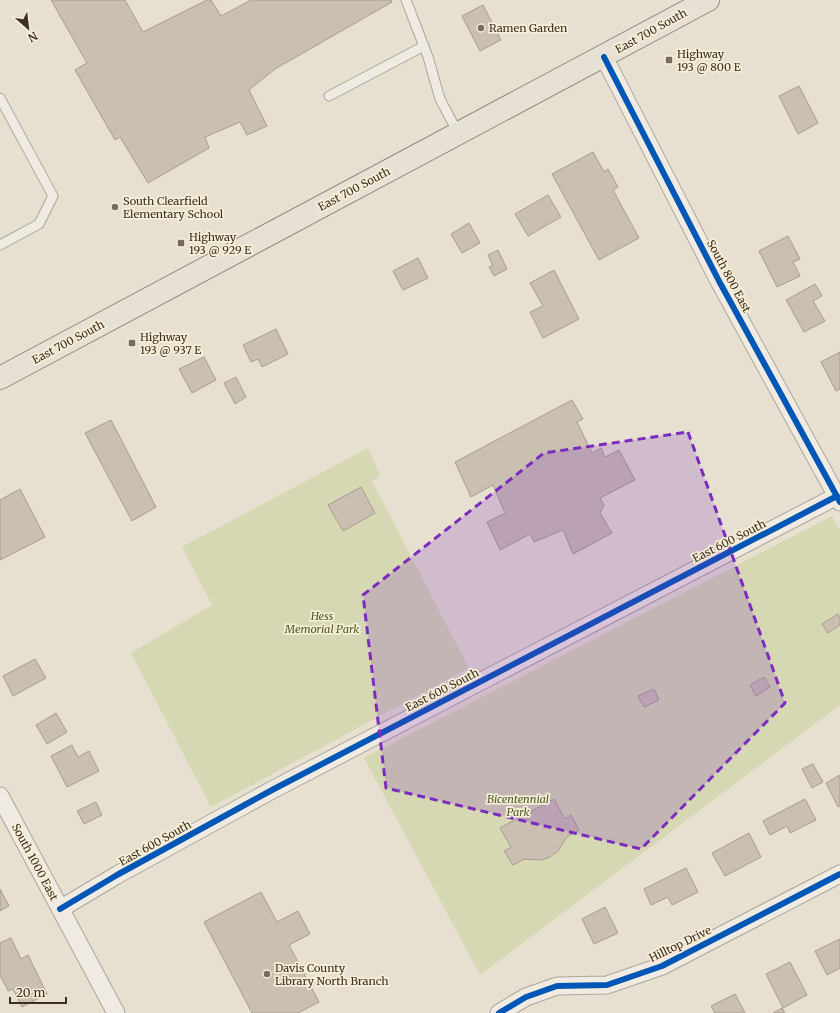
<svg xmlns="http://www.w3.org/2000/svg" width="840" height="1013" font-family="Merriweather,serif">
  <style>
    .green { fill: #d6d7b3 }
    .building { fill: #cbbfb2; stroke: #a89c90 }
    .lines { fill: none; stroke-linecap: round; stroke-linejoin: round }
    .lane-casing { stroke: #ada599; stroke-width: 11 }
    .street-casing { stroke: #ada599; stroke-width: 19 }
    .primary-casing { stroke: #928b80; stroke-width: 24 }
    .lane { stroke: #efebe3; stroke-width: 9 }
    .street { stroke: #efebe3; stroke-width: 17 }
    .primary { stroke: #e6e1d4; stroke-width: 22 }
    .cycleway-casing { stroke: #f7eed8; stroke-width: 8 }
    .cycleway { stroke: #0057b8; stroke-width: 6 }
    .marked { fill: #7b2cbf; fill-opacity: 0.2; stroke: #7b2cbf; stroke-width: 3; stroke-dasharray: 8 5; stroke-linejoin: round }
    .poi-dot { fill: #786c5e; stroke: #f7eed8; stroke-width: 1.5 }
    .labels { text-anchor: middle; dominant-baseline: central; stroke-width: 3.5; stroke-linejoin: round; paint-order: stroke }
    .poi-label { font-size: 11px; fill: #3d2e20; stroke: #f7eed8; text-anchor: start }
    .street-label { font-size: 11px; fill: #3d2e20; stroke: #f7eed8 }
    .park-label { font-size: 11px; font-style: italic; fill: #4d5a26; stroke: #f7eed8 }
  </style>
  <rect width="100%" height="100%" fill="#e7e0d1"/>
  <path class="green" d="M 368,448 L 380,475 L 372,481 L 469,668 L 211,807 L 131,653 L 212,605 L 182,547 Z
    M 832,516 L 840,531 L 840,705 L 480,975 L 364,758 Z"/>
  <path class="building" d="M 51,0 L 125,0 L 143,32 L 207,0 L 211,0 L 221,16 L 251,0 L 391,0 L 392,2 L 275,69 L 249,90 L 267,126 L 247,135 L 240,122 L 205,137 L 209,148 L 148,183 L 120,137 L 115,140 L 75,70 L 87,63 Z
    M 483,5 L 501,40 L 480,51 L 462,16 Z
    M 799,86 L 818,123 L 798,134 L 779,96 Z
    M 593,152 L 604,172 L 608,169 L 618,187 L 613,190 L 639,238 L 599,260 L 552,174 Z
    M 548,195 L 561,217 L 528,236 L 515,214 Z
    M 469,223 L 480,243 L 462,253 L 451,234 Z
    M 788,236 L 800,259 L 793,262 L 800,276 L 777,287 L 759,251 Z
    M 498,250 L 507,269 L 494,276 L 489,267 L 493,266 L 488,255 Z
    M 418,258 L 428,278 L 403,290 L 393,271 Z
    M 554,270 L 579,319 L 543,338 L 530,312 L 543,306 L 530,283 Z
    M 815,284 L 822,296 L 813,301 L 825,321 L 804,332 L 786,300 Z
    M 276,329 L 288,354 L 262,367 L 258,359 L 251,362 L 243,345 Z
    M 840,352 L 840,389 L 836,391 L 821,362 Z
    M 204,357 L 216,380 L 192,393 L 179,369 Z
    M 236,377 L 246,397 L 235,404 L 224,383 Z
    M 572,400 L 583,419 L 577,422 L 592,453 L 601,448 L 605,457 L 619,450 L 635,480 L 600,498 L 604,505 L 600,513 L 612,533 L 573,554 L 563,530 L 534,542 L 530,534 L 500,550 L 487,522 L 505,513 L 493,485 L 471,497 L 455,462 Z
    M 111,420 L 156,507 L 132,521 L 85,433 Z
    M 361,487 L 375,513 L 343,531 L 328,505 Z
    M 20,489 L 45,537 L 0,560 L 0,500 Z
    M 838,614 L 840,618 L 840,625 L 828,633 L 822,624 Z
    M 35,659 L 46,678 L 13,696 L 3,676 Z
    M 764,677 L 770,687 L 756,696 L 750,685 Z
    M 654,689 L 659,700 L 644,707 L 638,696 Z
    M 56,713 L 67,732 L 47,744 L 36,725 Z
    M 72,745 L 78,757 L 89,751 L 99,771 L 67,787 L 51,756 Z
    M 813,764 L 823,782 L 812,788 L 802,769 Z
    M 840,775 L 840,806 L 838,807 L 826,783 Z
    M 554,799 L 565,819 L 571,815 L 579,830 L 567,837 L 557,852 L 548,858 L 541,860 L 524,859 L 513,865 L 504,851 L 511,847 L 500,828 Z
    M 805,799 L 816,820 L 790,833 L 787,826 L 770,835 L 763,821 Z
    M 96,802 L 102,815 L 84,824 L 77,811 Z
    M 749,833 L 761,857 L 725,876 L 712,853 Z
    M 686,868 L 698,892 L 672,905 L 668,897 L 651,905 L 644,889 Z
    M 0,889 L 9,906 L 0,911 Z
    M 261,892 L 277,922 L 298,911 L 310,934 L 289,945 L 319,1002 L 298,1013 L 252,1013 L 204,922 Z
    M 605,907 L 618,933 L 594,944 L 582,919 Z
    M 11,938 L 21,959 L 28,955 L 47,994 L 22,1007 L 13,989 L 8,991 L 0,975 L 0,943 Z
    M 840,939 L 840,968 L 827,975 L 815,951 Z
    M 790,962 L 807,995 L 783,1008 L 766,974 Z
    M 735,994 L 745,1013 L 715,1013 L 711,1006 Z
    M 782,1008 L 785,1013 L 773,1013 Z"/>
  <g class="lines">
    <defs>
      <path id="lane" d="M 406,0 L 428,57 L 440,99 L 458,133
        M 329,96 L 424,46
        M 0,98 L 53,196 L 39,224 L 0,245"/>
      <path id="street" d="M 604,57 L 719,281 L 840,502
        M 0,796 L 116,1013
        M 60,909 L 117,875 L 272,790 L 837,496
        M 499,1013 L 526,997 L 557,986 L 607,985 L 662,966 L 840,874"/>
      <path id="primary" d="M 0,378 L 708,0"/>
    </defs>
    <use href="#lane" class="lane-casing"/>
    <use href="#street" class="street-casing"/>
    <use href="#primary" class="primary-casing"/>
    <use href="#lane" class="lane"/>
    <use href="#street" class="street"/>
    <use href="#primary" class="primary"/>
    <defs>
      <path id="cycleway" d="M 604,57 L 719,281 L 840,502
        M 60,909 L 117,875 L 272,790 L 837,496
        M 499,1013 L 526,997 L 557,986 L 607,985 L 662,966 L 840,874"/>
    </defs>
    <use href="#cycleway" class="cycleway-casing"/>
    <use href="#cycleway" class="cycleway"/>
  </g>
  <path class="marked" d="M 688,432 L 785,703 L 641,849 L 386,788 L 363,595 L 544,453 Z"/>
  <g class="poi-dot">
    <circle cx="481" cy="28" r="4"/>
    <rect x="665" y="56" width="8" height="8" rx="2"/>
    <circle cx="115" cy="207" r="4"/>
    <rect x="177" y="239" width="8" height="8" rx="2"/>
    <rect x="128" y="339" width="8" height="8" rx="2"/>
    <circle cx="267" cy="974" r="4"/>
  </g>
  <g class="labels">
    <g class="poi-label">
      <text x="489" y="28">Ramen Garden</text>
      <text x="677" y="54">Highway<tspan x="677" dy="13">193 @ 800 E</tspan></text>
      <text x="123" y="201">South Clearfield<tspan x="123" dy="13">Elementary School</tspan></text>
      <text x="189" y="237">Highway<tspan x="189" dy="13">193 @ 929 E</tspan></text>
      <text x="140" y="337">Highway<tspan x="140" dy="13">193 @ 937 E</tspan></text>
      <text x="275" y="968">Davis County<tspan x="275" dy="13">Library North Branch</tspan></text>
    </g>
    <g class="street-label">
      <text transform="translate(651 31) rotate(-29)">East 700 South</text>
      <text transform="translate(354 189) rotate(-28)">East 700 South</text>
      <text transform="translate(729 276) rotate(62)">South 800 East</text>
      <text transform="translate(68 342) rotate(-28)">East 700 South</text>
      <text transform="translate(729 541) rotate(-27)">East 600 South</text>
      <text transform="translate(442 690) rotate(-27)">East 600 South</text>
      <text transform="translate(155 843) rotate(-29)">East 600 South</text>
      <text transform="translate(35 862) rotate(62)">South 1000 East</text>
      <text transform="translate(680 944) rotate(-26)">Hilltop Drive</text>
    </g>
    <g class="park-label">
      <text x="322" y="616">Hess<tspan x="322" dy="13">Memorial Park</tspan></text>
      <text x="518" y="799">Bicentennial<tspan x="518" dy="13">Park</tspan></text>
    </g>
  </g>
  <g transform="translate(28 28) rotate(152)" stroke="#f7eed8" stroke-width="3" paint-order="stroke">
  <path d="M0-3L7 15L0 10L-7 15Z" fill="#3d2e20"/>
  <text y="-6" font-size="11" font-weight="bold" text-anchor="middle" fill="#3d2e20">N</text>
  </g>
  <path d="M10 997v6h56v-6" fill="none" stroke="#3d2e20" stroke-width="2"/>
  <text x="16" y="997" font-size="12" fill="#3d2e20" stroke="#f7eed8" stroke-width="3" paint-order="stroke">20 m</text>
</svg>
